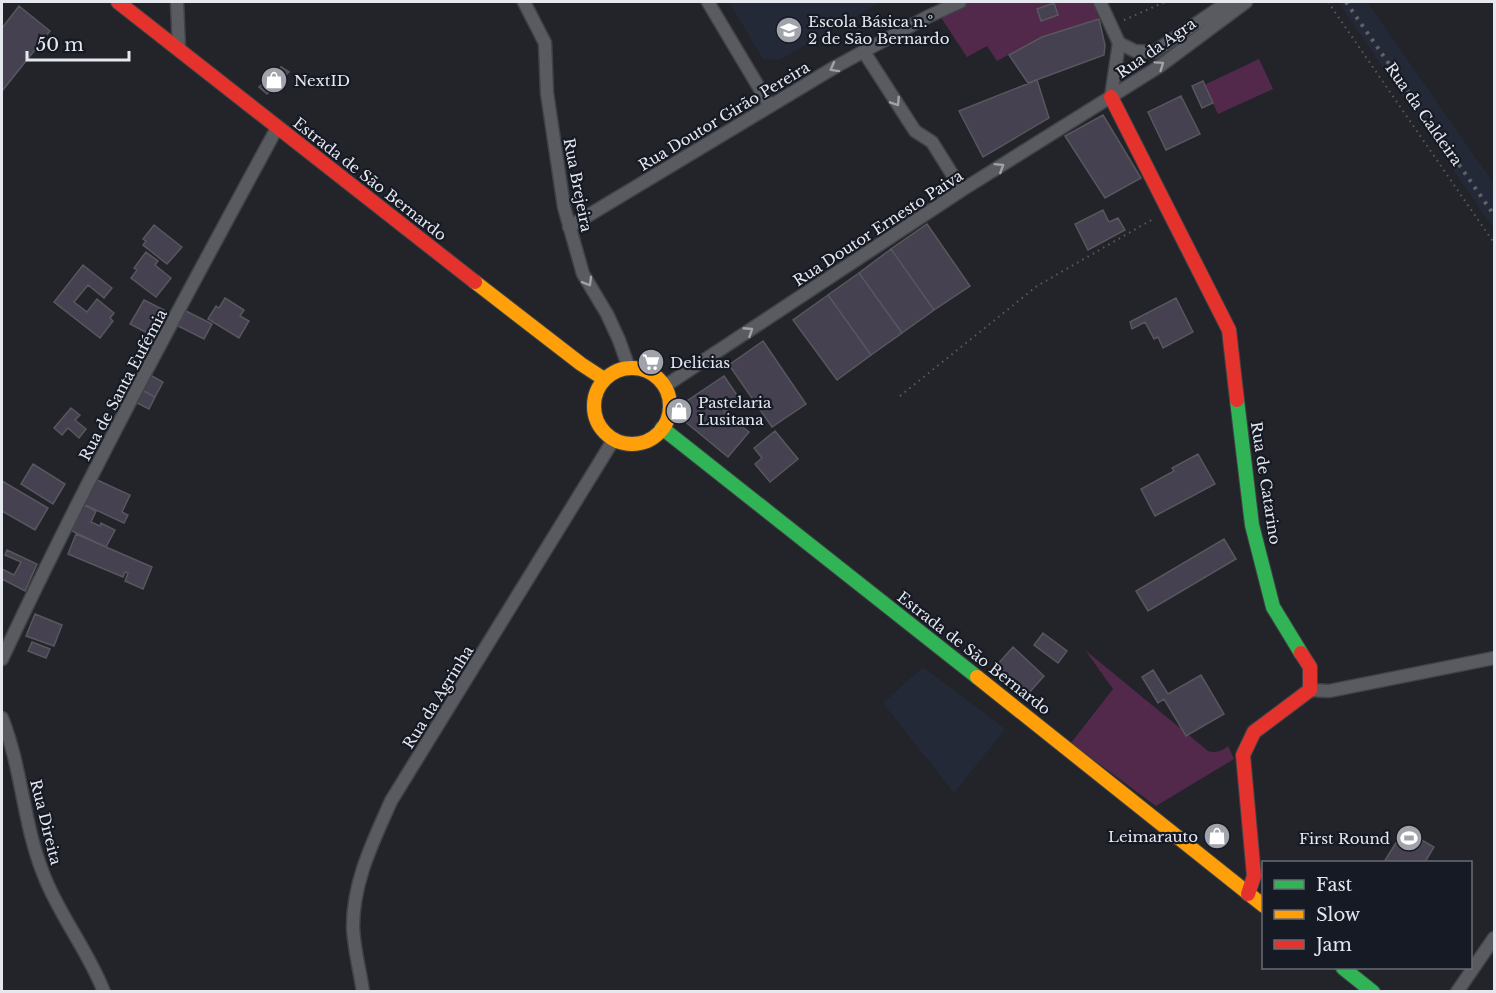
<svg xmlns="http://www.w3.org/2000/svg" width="1496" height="993" font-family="'Libre Baskerville',serif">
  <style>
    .built { fill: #242938 }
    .green { fill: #52294b }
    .building { fill: #454150; stroke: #57575d; stroke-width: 1.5 }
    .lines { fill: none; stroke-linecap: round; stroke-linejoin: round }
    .street-casing { stroke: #3f4247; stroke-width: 15 }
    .fast-casing { stroke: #3f4247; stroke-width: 16 }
    .slow-casing { stroke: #3f4247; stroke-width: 16 }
    .jam-casing { stroke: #3f4247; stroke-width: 16 }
    .path { stroke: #595b60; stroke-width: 2; stroke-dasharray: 1.5 4.5; stroke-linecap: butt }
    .street { stroke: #595b60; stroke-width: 12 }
    .fast { stroke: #30b455; stroke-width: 14 }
    .slow { stroke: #ff9f0a; stroke-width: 14 }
    .jam { stroke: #e5322d; stroke-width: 14 }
    .rail { stroke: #606266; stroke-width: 4; stroke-dasharray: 3 6; stroke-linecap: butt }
    .oneway { stroke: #9fa2a8 }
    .labels { text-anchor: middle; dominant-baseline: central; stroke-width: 4.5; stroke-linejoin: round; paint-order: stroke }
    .poi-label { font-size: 15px; fill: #e5e8ef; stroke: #161a24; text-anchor: start }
    .street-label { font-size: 15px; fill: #e5e8ef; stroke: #161a24 }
  </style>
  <rect width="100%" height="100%" fill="#22242a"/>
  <path class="built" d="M 729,2 L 881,2 L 779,60 L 763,59 Z
    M 1338,2 L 1367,2 L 1494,184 L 1494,229 Z
    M 923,667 L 1005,729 L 954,793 L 883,703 Z"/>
  <path class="green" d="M 969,2 L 1093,2 L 1099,19 L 1042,37 L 997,61 L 987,46 L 967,57 L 940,16 Z
    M 1259,59 L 1273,89 L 1218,114 L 1204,85 Z
    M 1085,650 L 1208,751 C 1216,753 1221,752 1228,746 L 1234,759 L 1156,806 L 1071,743 L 1113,689 Z"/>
  <path class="building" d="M 1054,3 L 1058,15 L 1041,21 L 1037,9 Z
    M 19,6 L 50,31 L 2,91 L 2,28 Z
    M 1099,19 L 1105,45 L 1104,55 L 1028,83 L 1009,55 L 1042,37 Z
    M 281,67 L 289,72 L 267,94 L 259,87 Z
    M 1037,80 L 1049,118 L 983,157 L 959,111 Z
    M 1203,81 L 1213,103 L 1202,108 L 1192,86 Z
    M 1181,96 L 1200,134 L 1166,150 L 1148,112 Z
    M 1103,115 L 1141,178 L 1105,198 L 1065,136 Z
    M 1103,210 L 1109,222 L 1118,218 L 1125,230 L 1088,250 L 1075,224 Z
    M 927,224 L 970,286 L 934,310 L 891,249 Z
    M 154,225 L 182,247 L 167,264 L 143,245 L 146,241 L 143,239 Z
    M 891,249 L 934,310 L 902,333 L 859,273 Z
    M 146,252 L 158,261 L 155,265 L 171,278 L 156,297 L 131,278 L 137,270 L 134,268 Z
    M 83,265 L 112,288 L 104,298 L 88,285 L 74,302 L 87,312 L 97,299 L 114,313 L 110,318 L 113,321 L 100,338 L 54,302 Z
    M 859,273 L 902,333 L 871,355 L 828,295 Z
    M 828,295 L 871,355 L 837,380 L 793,320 Z
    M 225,298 L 244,310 L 240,316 L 249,321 L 239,338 L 208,319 L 216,306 L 219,308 Z
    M 1176,298 L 1193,332 L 1163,348 L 1158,337 L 1154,339 L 1145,322 L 1132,329 L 1130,322 Z
    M 144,300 L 164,310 L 151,335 L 130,324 Z
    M 186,311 L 212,324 L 204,339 L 178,326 Z
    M 763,341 L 806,404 L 772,427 L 729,365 Z
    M 150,375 L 163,382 L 155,397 L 142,390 Z
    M 724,376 L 741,401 L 724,412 L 749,432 L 728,457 L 683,420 L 684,403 Z
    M 142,390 L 155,397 L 149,409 L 135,402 Z
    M 71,408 L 80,415 L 75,420 L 86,429 L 79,438 L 68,428 L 62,435 L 54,428 Z
    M 775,431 L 798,459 L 770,482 L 755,464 L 762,458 L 754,448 Z
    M 1198,454 L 1215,484 L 1155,516 L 1141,489 L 1174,471 L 1172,468 Z
    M 33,464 L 65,484 L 53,504 L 21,484 Z
    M 95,479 L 130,495 L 122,512 L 128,515 L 124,523 L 83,504 Z
    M 2,481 L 48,508 L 35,530 L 2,511 Z
    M 84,505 L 96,511 L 91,522 L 100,526 L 101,523 L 115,530 L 106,547 L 72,531 Z
    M 76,534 L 152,567 L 143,589 L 125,581 L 128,573 L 125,572 L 123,577 L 68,554 Z
    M 1224,539 L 1236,559 L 1148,611 L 1136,591 Z
    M 7,550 L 37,564 L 25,591 L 2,579 L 2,569 L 14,575 L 21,562 L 5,555 Z
    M 35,614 L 62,625 L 54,646 L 26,636 Z
    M 1043,633 L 1067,651 L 1058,663 L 1034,645 Z
    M 32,642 L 50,649 L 46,658 L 28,651 Z
    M 1013,647 L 1044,676 L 1028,694 L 997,665 Z
    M 1153,670 L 1168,694 L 1201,675 L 1224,714 L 1186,736 L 1164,699 L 1158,703 L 1142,677 Z
    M 1404,830 L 1434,847 L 1425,862 L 1384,862 Z"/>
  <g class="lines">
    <defs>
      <path id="street" d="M 177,2 L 179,49
        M 524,2 L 545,43 L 547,93 L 564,207 L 583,274 L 607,314 L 619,340 L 629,368
        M 708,2 L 770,106
        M 1100,2 L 1119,43 L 1111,97
        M 1119,43 L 1135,51 L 1154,52 L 1228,2
        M 864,52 L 915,131 L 932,142 L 962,190
        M 569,227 L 835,67 L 927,17 L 960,2
        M 665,386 L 962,190 L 1160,66 L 1246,2
        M 2,659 C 86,479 182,303 277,128
        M 1310,690 L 1329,691 L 1494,658
        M 2,718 C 22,768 23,823 43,873 C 58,914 88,950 104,992
        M 363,992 C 360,971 354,949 353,927 C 353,881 373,842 391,801 L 614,439
        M 1457,992 L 1494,938"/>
      <path id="fast" d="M 1237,400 L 1252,525 L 1273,607 L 1301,653
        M 662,428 L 977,677
        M 1343,968 L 1373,992"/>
      <path id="slow" d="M 475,282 L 581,364 L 604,379
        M594 406a38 38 0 1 1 76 0a38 38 0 1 1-76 0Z
        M 977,677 L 1264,906"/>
      <path id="jam" d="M 118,2 L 475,282
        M 1111,97 L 1229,330 L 1237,400
        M 1248,894 L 1254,876 L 1243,755 L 1254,732 L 1310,690 L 1310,667 L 1301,653"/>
    </defs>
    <use href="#street" class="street-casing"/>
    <use href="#fast" class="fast-casing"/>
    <use href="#slow" class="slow-casing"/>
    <use href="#jam" class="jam-casing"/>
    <path class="path" d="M 1328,2 L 1494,243
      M 1124,20 L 1165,2
      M 900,396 L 1037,286 L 1155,218"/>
    <use href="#street" class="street"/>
    <use href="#fast" class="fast"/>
    <use href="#slow" class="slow"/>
    <use href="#jam" class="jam"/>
    <path class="rail" d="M 1346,2 L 1494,215"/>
  </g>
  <defs><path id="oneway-chevron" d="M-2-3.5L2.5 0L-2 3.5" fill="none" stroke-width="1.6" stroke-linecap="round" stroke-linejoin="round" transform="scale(1.5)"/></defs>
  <g class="oneway">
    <use href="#oneway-chevron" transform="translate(1160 65) rotate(-35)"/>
    <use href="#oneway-chevron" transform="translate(834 68) rotate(151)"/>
    <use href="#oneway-chevron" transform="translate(896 102) rotate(57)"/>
    <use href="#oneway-chevron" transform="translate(1000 167) rotate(-32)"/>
    <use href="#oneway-chevron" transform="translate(588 282) rotate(60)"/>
    <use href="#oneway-chevron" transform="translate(749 331) rotate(-33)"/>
  </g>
  <defs>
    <symbol id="school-disc" viewBox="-11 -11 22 22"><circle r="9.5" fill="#a1a3aa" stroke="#161a24"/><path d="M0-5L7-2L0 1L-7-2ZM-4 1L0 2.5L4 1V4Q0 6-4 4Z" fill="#fff"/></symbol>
    <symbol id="shop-disc" viewBox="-11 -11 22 22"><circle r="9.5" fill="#a1a3aa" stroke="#161a24"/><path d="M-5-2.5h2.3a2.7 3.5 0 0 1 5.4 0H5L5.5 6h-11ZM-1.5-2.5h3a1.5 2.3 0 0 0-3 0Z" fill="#fff"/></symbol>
    <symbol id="supermarket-disc" viewBox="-11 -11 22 22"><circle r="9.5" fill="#a1a3aa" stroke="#161a24"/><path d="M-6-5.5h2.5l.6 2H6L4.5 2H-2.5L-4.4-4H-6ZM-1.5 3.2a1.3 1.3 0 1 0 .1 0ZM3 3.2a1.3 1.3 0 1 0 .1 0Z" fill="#fff"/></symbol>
    <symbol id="stadium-disc" viewBox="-11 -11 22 22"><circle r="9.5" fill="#a1a3aa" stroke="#161a24"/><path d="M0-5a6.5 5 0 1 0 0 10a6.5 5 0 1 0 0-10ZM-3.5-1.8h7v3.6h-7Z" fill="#fff"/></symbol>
  </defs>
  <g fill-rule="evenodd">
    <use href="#school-disc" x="774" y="15" width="30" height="30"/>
    <use href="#shop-disc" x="259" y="65" width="30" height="30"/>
    <use href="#supermarket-disc" x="636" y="347" width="30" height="30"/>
    <use href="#shop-disc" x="664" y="396" width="30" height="30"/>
    <use href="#shop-disc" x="1202" y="821" width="30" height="30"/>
    <use href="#stadium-disc" x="1394" y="823" width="30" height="30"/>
  </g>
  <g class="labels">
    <g class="poi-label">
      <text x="808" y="21">Escola Básica n.º<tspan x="808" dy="17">2 de São Bernardo</tspan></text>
      <text x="294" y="80">NextID</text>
      <text x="670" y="362">Delicias</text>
      <text x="698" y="402">Pastelaria<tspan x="698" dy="17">Lusitana</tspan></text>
      <text x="1198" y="836" text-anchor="end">Leimarauto</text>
      <text x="1390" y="838" text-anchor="end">First Round</text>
    </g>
    <g class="street-label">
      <text transform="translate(1156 48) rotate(-35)">Rua da Agra</text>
      <text transform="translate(1424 114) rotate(55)">Rua da Caldeira</text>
      <text transform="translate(724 116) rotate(-31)">Rua Doutor Girão Pereira</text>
      <text transform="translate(370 179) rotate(38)">Estrada de São Bernardo</text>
      <text transform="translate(578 185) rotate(79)">Rua Brejeira</text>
      <text transform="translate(878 228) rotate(-33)">Rua Doutor Ernesto Paiva</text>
      <text transform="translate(123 385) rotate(-62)">Rua de Santa Eufémia</text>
      <text transform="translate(1266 483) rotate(81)">Rua de Catarino</text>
      <text transform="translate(974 653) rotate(38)">Estrada de São Bernardo</text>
      <text transform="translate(438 697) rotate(-58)">Rua da Agrinha</text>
      <text transform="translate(46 822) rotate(76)">Rua Direita</text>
    </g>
  </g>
  <rect width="1496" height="993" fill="none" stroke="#e5e8ef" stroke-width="6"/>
  <rect x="1262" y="861" width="210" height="108" fill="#161a24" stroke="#696c75" stroke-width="1.5"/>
  <rect x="1274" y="880" width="30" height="9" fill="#30b455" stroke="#696c75" stroke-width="1.5"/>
  <text x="1316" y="891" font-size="18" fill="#e5e8ef">Fast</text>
  <rect x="1274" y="910" width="30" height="9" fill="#ff9f0a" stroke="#696c75" stroke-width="1.5"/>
  <text x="1316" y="921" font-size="18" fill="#e5e8ef">Slow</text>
  <rect x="1274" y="940" width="30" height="9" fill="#e5322d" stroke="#696c75" stroke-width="1.5"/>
  <text x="1316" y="951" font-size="18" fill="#e5e8ef">Jam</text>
  <path d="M27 51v9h102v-9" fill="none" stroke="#e5e8ef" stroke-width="3"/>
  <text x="36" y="51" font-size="18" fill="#e5e8ef" stroke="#161a24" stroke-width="4.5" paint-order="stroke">50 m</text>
</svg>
